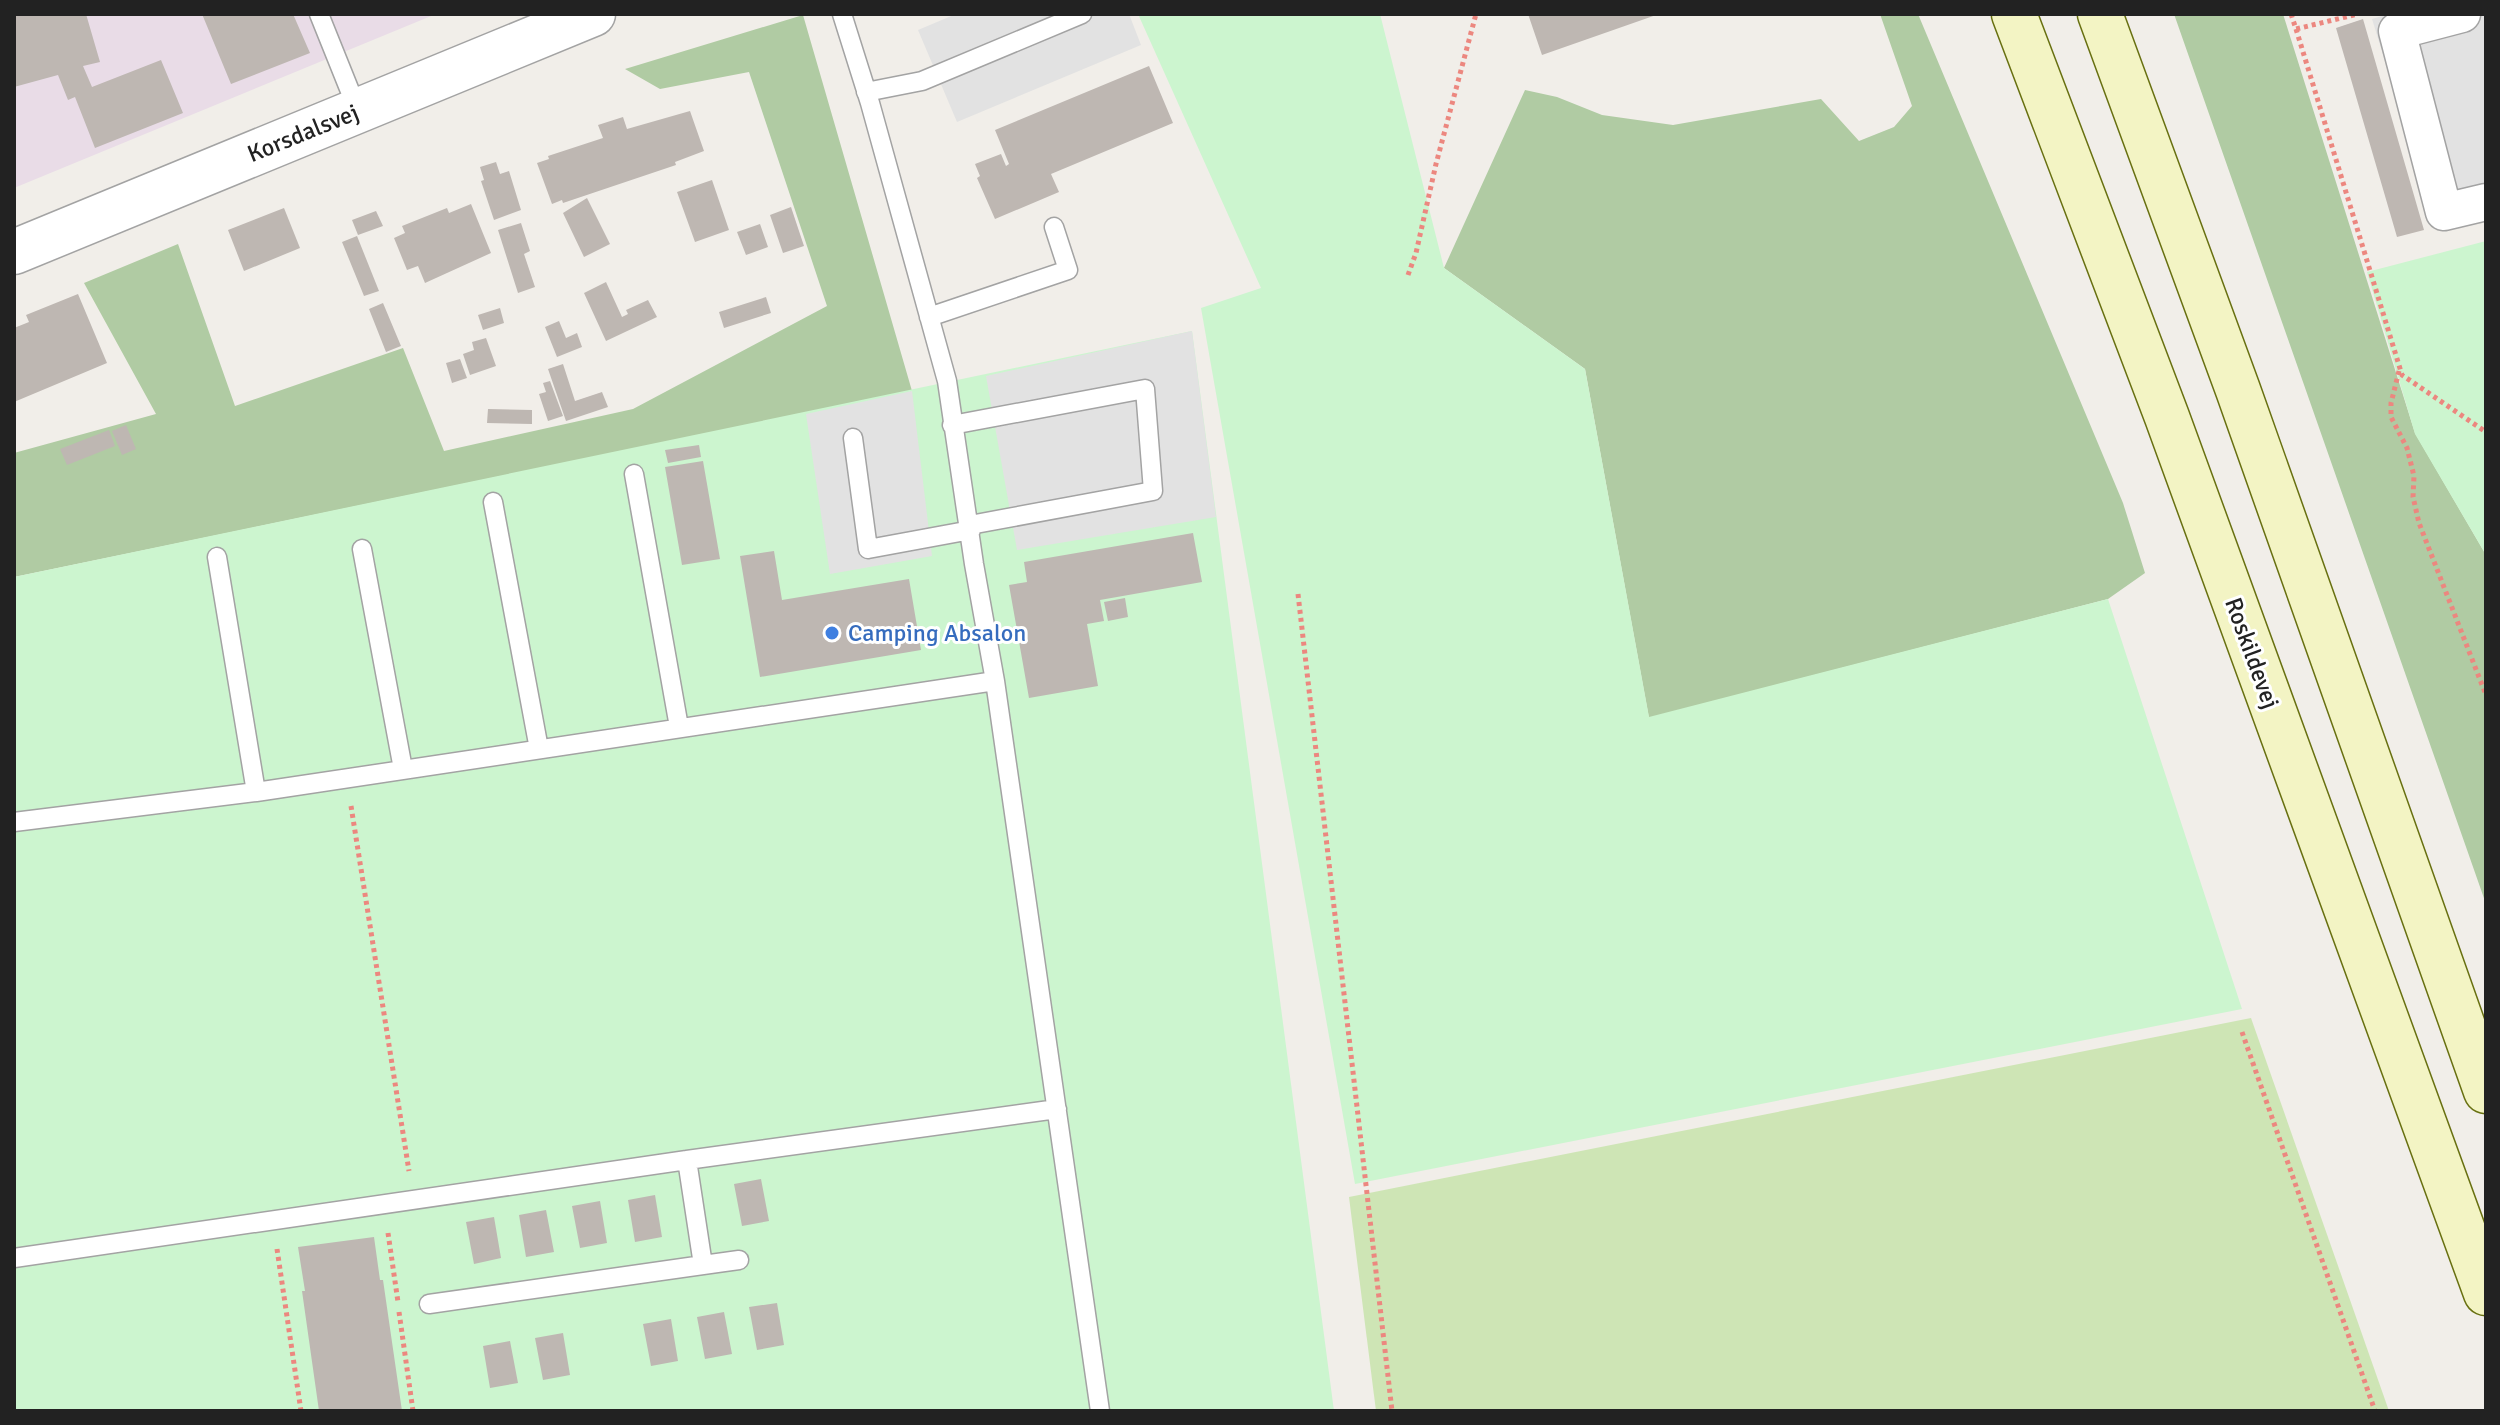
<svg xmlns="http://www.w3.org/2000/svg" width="2500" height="1425" font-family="Signika,sans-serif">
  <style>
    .industrial { fill: #e9dce7 }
    .grass { fill: #cee5b5 }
    .forest { fill: #b0cba3 }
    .park { fill: #ccf5cf }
    .parking { fill: #e2e2e2 }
    .building { fill: #beb7b2 }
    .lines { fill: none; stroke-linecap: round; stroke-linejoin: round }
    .service-casing { stroke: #a3a3a3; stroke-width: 21 }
    .minor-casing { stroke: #a3a3a3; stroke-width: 39 }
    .tertiary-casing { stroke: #a3a3a3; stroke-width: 47 }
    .secondary-casing { stroke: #687011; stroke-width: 47 }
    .path { stroke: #ec877f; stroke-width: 5; stroke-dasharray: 4 4; stroke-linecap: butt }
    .service { stroke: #fff; stroke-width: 18 }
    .minor { stroke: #fff; stroke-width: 36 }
    .tertiary { stroke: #fff; stroke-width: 44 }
    .secondary { stroke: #f3f4c4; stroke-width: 44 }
    .shop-dot { fill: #3f7fe0; stroke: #fff; stroke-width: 3 }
    .labels { text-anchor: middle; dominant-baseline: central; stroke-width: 6; stroke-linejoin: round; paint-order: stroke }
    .street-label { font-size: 24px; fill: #222; stroke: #fff }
    .shop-label { font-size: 24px; fill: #366cbe; stroke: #fff; text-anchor: start }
  </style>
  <rect width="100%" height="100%" fill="#f1eee9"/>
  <path class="industrial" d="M 14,14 L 436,14 L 14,188 Z"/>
  <path class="grass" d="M 2251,1018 L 2389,1411 L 1376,1411 L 1349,1197 Z"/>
  <path class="forest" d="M 1880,14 L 1918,14 L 2123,503 L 2145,573 L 2108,599 L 1649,718 L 1585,369 L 1444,268 L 1525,90 L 1557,97 L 1602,115 L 1673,125 L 1821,99 L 1859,141 L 1894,127 L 1912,106 Z
    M 2174,14 L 2283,14 L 2415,433 L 2486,555 L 2486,904 Z
    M 803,15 L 912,391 L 14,577 L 14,453 L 156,414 L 84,283 L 178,244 L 235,406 L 403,348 L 444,451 L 633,409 L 827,306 L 749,72 L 660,89 L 625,69 Z"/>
  <path class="park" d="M 1138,14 L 1380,14 L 1444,268 L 1585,369 L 1649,717 L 2108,599 L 2242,1009 L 1355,1184 L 1201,308 L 1261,288 Z
    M 2486,241 L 2486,555 L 2415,434 L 2367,272 Z
    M 1192,331 L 1334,1411 L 14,1411 L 14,577 Z"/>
  <path class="parking" d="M 956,14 L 1129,14 L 1141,45 L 957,122 L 918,30 Z
    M 2389,14 L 2486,14 L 2486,218 L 2437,230 L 2372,19 Z
    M 1192,331 L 1216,517 L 1017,550 L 986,376 Z
    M 912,391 L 932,556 L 830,574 L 806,414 Z"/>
  <path class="building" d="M 14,14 L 86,14 L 100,62 L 83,66 L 92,87 L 161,60 L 183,113 L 95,148 L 75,97 L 68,100 L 58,75 L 14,87 Z
    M 202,14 L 293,14 L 310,53 L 231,84 Z
    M 1528,14 L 1659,14 L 1542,55 Z
    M 2363,19 L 2424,230 L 2397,237 L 2336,28 Z
    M 1149,66 L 1173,123 L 1051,174 L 1059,192 L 995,219 L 977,178 L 980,176 L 975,164 L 1001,154 L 1006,166 L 1009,164 L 995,130 Z
    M 690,111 L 704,151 L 675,162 L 676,165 L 563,203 L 562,200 L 552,204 L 537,163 L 549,159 L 548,156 L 603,138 L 598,125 L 623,117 L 627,129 Z
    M 496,162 L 500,174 L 509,171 L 521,210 L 494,220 L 481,181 L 484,180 L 480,167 Z
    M 712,180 L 729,230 L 695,242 L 677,192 Z
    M 587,198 L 610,244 L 584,257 L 563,213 Z
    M 471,204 L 491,253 L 425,283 L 418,266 L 407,270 L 394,238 L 405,233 L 402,226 L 447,208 L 449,213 Z
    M 791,207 L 804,246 L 783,253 L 770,215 Z
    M 284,208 L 300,248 L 244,271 L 228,230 Z
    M 376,211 L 383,226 L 358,235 L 352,220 Z
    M 521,223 L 530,251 L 524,254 L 535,287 L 518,293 L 498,230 Z
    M 760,224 L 768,247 L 746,255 L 737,232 Z
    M 357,236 L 379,291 L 364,296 L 342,242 Z
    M 606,282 L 622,317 L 628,314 L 626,310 L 648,300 L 657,317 L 606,341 L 584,293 Z
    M 78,294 L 107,363 L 14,402 L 14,328 L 29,322 L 26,315 Z
    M 766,297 L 771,313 L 724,328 L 719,312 Z
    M 383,303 L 401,346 L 386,352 L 369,309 Z
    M 500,308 L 504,323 L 483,330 L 478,315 Z
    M 559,321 L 566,338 L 577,333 L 582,347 L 557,357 L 545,327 Z
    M 486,338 L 496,366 L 470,375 L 463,354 L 474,350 L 472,342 Z
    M 460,359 L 467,378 L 452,383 L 446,363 Z
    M 563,364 L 575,401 L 602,392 L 608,407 L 566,421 L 548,369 Z
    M 550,381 L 563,416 L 548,421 L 539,394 L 546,392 L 543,383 Z
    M 488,409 L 532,410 L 532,424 L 487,423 Z
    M 126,425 L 136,449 L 122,455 L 112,431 Z
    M 109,430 L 115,446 L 67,465 L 60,449 Z
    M 699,445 L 701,457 L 668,463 L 665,450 Z
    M 703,461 L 720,559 L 682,565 L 665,467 Z
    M 1193,533 L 1202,582 L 1100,600 L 1104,621 L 1087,624 L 1098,686 L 1029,698 L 1009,585 L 1027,582 L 1024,562 Z
    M 774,551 L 782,600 L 909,579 L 921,650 L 760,677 L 740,556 Z
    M 1125,598 L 1128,617 L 1108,621 L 1104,602 Z
    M 761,1179 L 769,1221 L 742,1226 L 734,1184 Z
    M 655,1195 L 662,1237 L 635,1242 L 628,1200 Z
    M 600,1201 L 607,1243 L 580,1248 L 572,1206 Z
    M 546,1210 L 554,1252 L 526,1257 L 519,1215 Z
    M 494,1217 L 501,1258 L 474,1264 L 466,1222 Z
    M 374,1237 L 380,1280 L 383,1280 L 402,1411 L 319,1411 L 302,1291 L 305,1291 L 298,1247 Z
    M 777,1303 L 784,1345 L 757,1350 L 749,1307 Z
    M 724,1312 L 732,1354 L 705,1359 L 697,1317 Z
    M 671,1319 L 678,1361 L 651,1366 L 643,1324 Z
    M 563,1333 L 570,1375 L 543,1380 L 535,1338 Z
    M 510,1341 L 518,1383 L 490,1388 L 483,1346 Z"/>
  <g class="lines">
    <defs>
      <path id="service" d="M 319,14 L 358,111
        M 842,14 L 870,103 L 947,381 L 974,564 L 995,681 L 1100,1411
        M 866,92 L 922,81 L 1082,14
        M 929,317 L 1068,270 L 1054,227
        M 952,425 L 1145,389 L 1153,491 L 970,525
        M 853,438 L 868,549 L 971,530
        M 634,474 L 679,727
        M 493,502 L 539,749
        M 362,549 L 403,769
        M 217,557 L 256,792
        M 14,822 L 256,792 L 995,681
        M 14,1258 L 687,1160 L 1057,1109
        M 703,1265 L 739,1260
        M 429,1304 L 703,1265 L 687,1160"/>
      <path id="minor" d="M 2462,14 L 2397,31 L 2444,212 L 2486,202"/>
      <path id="tertiary" d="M 14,252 L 593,14"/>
      <path id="secondary" d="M 2014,14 L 2167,417 L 2486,1293
        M 2100,14 L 2238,390 L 2486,1091"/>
    </defs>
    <use href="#service" class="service-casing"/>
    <use href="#minor" class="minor-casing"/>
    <use href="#tertiary" class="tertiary-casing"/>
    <use href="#secondary" class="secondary-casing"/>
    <path class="path" d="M 2291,14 L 2296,29 L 2358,14
      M 2296,29 L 2402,375 L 2486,432
      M 1408,275 L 1416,253 L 1436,164 L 1476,14
      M 2399,371 L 2391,403 L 2391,417 L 2407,448 L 2414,476 L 2413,497 L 2419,523 L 2486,695
      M 1298,594 L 1392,1411
      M 351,806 L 409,1171
      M 2242,1032 L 2375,1411
      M 388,1233 L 398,1302
      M 277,1249 L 301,1411
      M 399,1312 L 413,1411"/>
    <use href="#service" class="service"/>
    <use href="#minor" class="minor"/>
    <use href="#tertiary" class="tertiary"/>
    <use href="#secondary" class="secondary"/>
  </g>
  <circle class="shop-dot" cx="832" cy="633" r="8"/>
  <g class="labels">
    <g class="street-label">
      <text transform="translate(303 133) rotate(-22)">Korsdalsvej</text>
      <text transform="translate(2252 653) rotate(70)">Roskildevej</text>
    </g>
    <g class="shop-label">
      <text x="848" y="633">Camping Absalon</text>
    </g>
  </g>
  <rect width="2500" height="1425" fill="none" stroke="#222222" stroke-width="32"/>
</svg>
